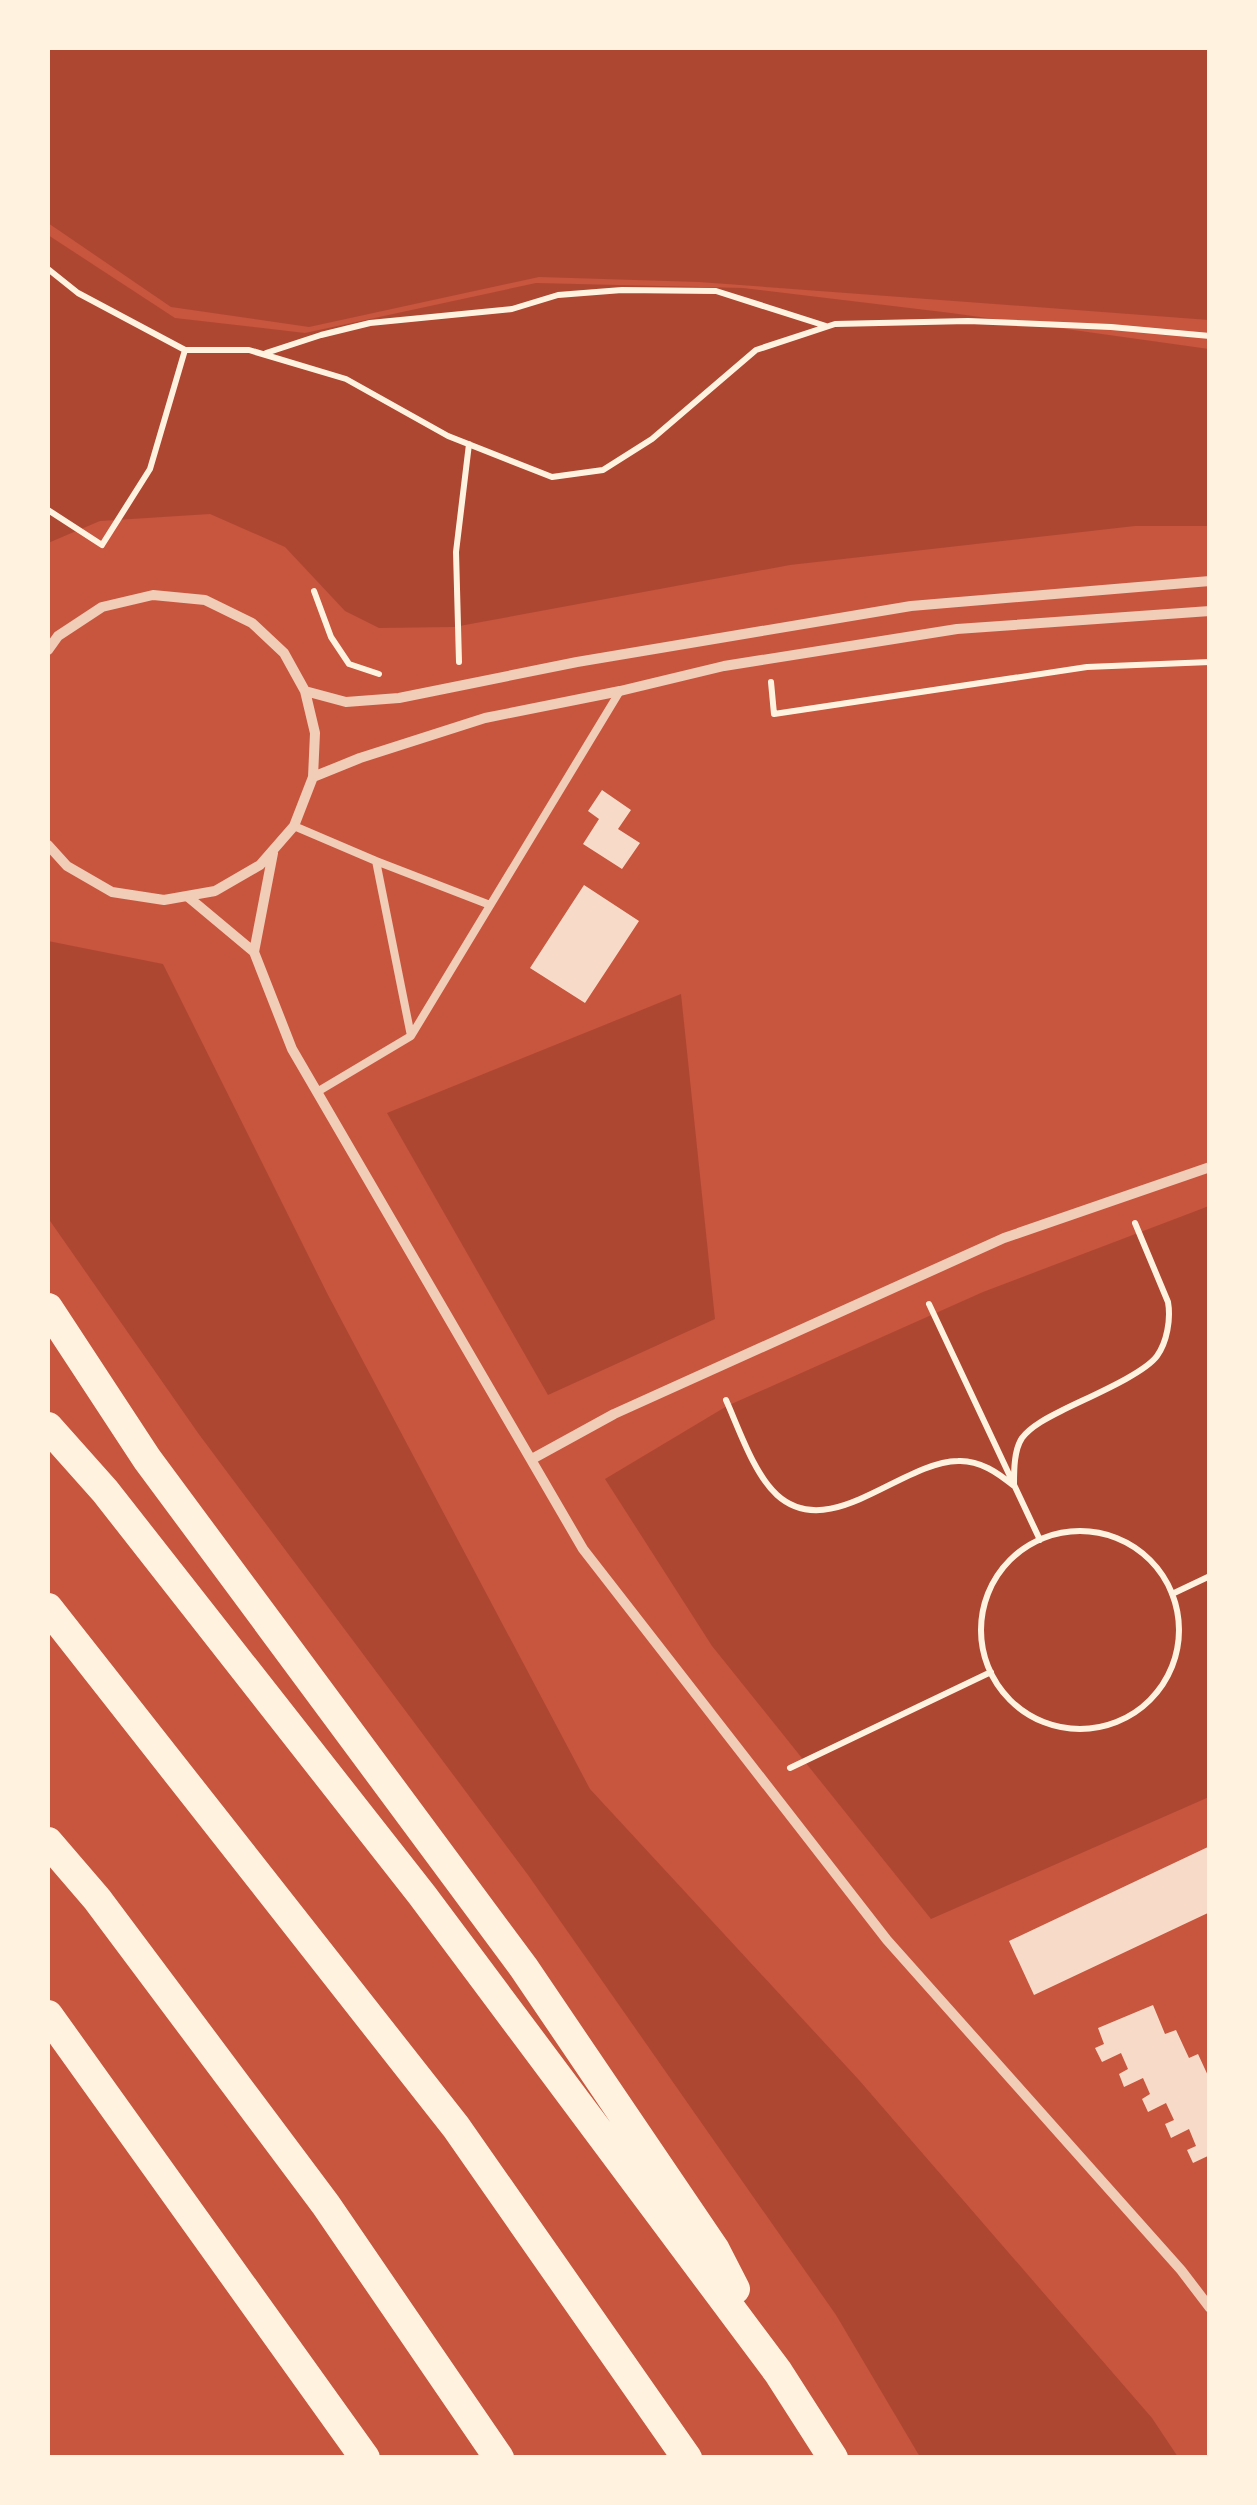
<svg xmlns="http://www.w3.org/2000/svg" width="1257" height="2505" font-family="Lato,sans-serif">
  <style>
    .green { fill: #ae4732 }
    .building { fill: #f7dbc8 }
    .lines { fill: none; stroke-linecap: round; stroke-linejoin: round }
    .path { stroke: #fff3e0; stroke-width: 6 }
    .service { stroke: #f1ccb7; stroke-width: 8 }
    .minor { stroke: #f1ccb7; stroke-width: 10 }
    .motorway { stroke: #fff3e0; stroke-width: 30 }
  </style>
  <rect width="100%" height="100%" fill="#c8553d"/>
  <path class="green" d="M 48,48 L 1209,48 L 1209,320 L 699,282 L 539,277 L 309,327 L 171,307 L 48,223 Z
    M 48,235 L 175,318 L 305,333 L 536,283 L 743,288 L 951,313 L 1209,349 L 1209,526 L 1135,526 L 790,565 L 454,627 L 379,628 L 345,611 L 285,547 L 210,514 L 100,521 L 48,543 Z
    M 48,941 L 163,964 L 327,1293 L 590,1789 L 859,2080 L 1152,2418 L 1178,2457 L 920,2457 L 836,2315 L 528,1875 L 198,1433 L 48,1218 Z
    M 681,994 L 715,1319 L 548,1395 L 387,1113 Z
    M 1209,1206 L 1209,1797 L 931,1919 L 712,1646 L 605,1479 L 727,1406 L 983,1292 Z"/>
  <path class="building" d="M 602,790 L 631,810 L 618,829 L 640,843 L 622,869 L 583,844 L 599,819 L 588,811 Z
    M 584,885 L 639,921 L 585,1003 L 530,968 Z
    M 1210,1846 L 1210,1912 L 1034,1995 L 1009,1941 Z
    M 1153,2005 L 1165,2034 L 1176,2030 L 1189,2058 L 1198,2054 L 1210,2080 L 1210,2155 L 1193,2163 L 1187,2150 L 1196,2146 L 1189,2129 L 1171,2138 L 1165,2124 L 1174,2120 L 1166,2103 L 1148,2112 L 1142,2099 L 1150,2094 L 1143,2078 L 1124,2087 L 1119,2074 L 1128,2069 L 1121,2053 L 1102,2062 L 1095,2048 L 1104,2044 L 1098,2028 Z"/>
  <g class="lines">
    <path class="path" d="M 48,269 L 78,293 L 185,350 L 249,350 L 346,379 L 448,436 L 552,477 L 603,470 L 652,439 L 756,350 L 835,324 L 968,321 L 1111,327 L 1210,336
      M 266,353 L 321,335 L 370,323 L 512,309 L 558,295 L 622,290 L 716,291 L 826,326
      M 48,510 L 102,545 L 150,469 L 185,350
      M 314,591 L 331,637 L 349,664 L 379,674
      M 459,662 L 456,552 L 469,444
      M 771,682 L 774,714 L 1087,667 L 1210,662
      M 929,1304 L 1040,1540
      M 726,1400 C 739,1429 754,1474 777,1495 C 830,1543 901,1462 958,1461 C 980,1460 998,1473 1014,1486
      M 1014,1484 C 1014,1470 1014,1450 1022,1438 C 1031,1426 1049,1417 1061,1411 C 1084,1399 1143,1375 1157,1356 C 1167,1342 1171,1319 1168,1302 L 1135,1223
      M981 1630a99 99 0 1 1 198 0a99 99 0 1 1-198 0Z
      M 1172,1594 L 1210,1576
      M 790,1768 L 991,1672"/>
    <path class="service" d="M 294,826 L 376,861 L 411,1036 L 317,1092
      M 376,861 L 490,905
      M 411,1036 L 620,691"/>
    <path class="minor" d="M 48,650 L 58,636 L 102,607 L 153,595 L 205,600 L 252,623 L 284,653 L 305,691 L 315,733 L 313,777 L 294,826 L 260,865 L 215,891 L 164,900 L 112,892 L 67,866 L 48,845
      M 305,691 L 346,702 L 399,698 L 577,662 L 911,606 L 1210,581
      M 313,777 L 360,758 L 485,718 L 620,691 L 724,666 L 957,629 L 1210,611
      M 187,896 L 254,952 L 292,1049 L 583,1549 L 887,1940 L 1181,2270 L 1210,2308
      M 254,952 L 273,853
      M 532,1459 L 614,1414 L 1004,1238 L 1210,1167"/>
    <path class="motorway" d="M 48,1308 L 147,1459 L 524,1968 L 715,2250 L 735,2289
      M 48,1427 L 105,1491 L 422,1895 L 778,2372 L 833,2458
      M 48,1608 L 456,2127 L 687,2458
      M 48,1842 L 97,1899 L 326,2205 L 499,2458
      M 48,2015 L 365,2458"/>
  </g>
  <rect width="1257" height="2505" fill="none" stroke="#fff3e0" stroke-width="100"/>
</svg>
